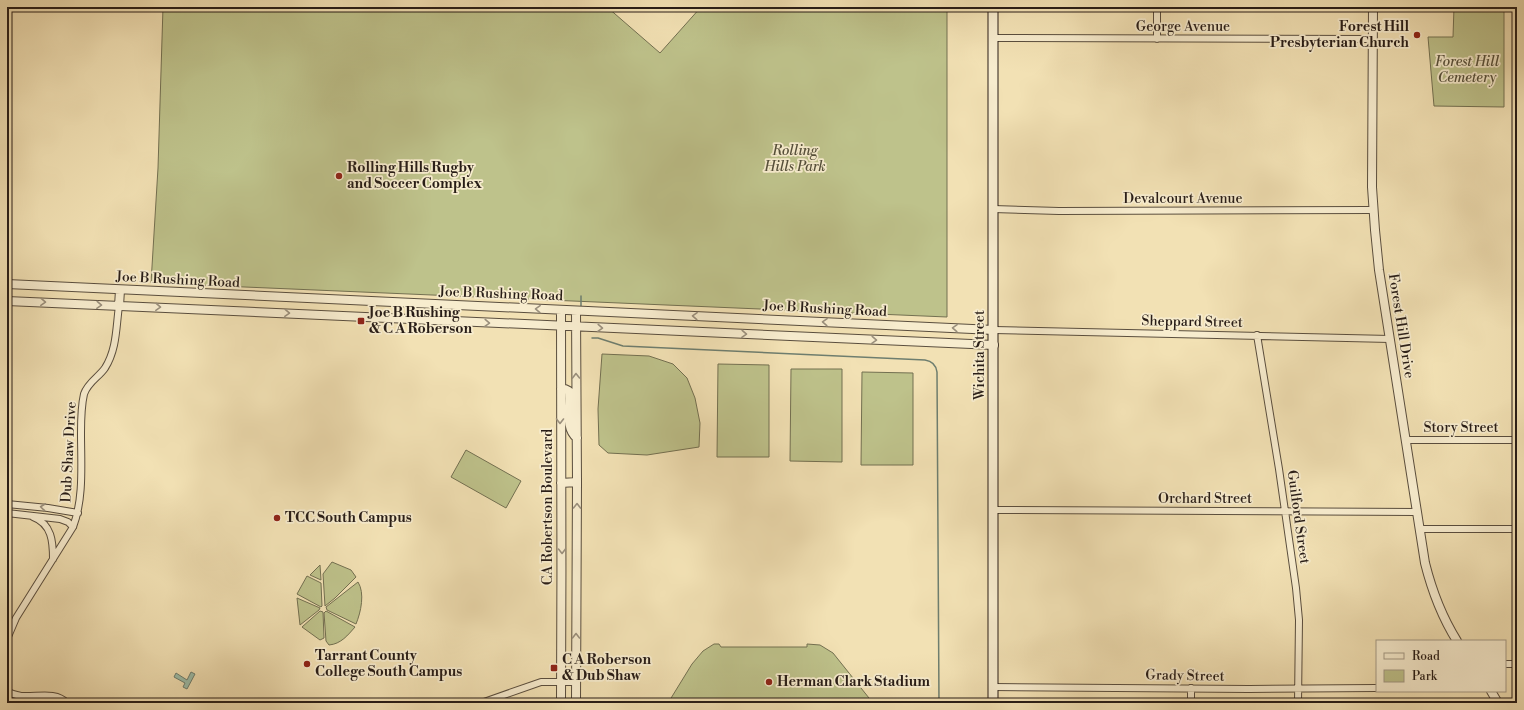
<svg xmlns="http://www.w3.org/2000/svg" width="1524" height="710" font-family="'Libre Bodoni',serif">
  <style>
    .green { fill: #bec28b; stroke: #737051 }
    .water { fill: #9cbeaa; stroke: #6e7e6f }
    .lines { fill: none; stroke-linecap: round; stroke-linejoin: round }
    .stream { stroke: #6e7e6f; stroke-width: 1.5 }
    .minor-casing { stroke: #5a4e3e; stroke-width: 8 }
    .tertiary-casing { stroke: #5a4e3e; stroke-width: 10 }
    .secondary-casing { stroke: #281d17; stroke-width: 11 }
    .minor { stroke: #f7ecce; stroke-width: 6 }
    .tertiary { stroke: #f7ecce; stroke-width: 8 }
    .secondary { stroke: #f7ecce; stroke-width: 9 }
    .oneway { stroke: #9a8f7c }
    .poi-dot { fill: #8f2418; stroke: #f7ecce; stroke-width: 1.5 }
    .labels { text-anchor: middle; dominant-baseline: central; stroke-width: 3.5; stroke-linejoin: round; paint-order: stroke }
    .street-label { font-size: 14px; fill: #281d17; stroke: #f7ecce }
    .poi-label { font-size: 14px; font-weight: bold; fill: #281d17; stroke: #f7ecce; text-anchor: start }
    .park-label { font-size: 14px; font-style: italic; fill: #554f3a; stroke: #f7ecce }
  </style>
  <rect width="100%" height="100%" fill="#f2e1b4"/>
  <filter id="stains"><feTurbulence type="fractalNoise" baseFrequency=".005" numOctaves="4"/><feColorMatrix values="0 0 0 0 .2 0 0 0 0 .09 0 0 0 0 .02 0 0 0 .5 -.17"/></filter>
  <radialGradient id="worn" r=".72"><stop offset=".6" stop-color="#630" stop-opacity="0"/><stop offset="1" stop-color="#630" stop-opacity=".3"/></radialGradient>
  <path class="green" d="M 163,7 L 607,7 L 660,53 L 701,7 L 947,7 L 947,317 L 151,283 L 158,168 Z
    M 1454,7 L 1504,7 L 1504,107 L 1434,106 L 1428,37 L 1453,37 Z
    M 602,354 L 649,356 L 673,364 L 687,378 L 695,398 L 700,423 L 699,447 L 647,455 L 608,453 L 599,445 L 598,409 Z
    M 718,364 L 769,365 L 769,457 L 717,457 Z
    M 791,369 L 842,369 L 842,462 L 790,461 Z
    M 862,372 L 913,373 L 913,465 L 861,465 Z
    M 466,450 L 521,481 L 506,508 L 451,477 Z
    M 332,562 L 351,570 L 356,577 L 335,598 L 325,606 L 323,574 Z
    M 320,565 L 321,580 L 310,575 Z
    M 307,576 L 321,583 L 322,606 L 321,607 L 297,594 Z
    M 358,582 C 365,593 361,612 356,624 L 327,610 L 326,607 Z
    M 297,598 L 320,608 L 319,610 L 300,625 Z
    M 320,611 L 323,612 L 324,638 L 320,640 L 302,627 Z
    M 326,611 L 355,627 C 348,635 341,644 329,645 L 326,641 L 324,613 Z
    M 714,644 L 719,644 L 721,647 L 807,647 L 807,644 L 820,645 L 833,653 L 873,703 L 668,703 L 692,664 L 703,651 Z"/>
  <path class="water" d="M 191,672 L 195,674 L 187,689 L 183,687 L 185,683 L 174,677 L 176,673 L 187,680 Z"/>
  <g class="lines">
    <path class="stream" d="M 581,306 L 581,296
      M 592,338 L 598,338 L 623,346 L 925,360 C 932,361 936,365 937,372 L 939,703"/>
    <defs>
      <path id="minor" d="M 993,38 L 1373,39
        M 1157,39 L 1157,7
        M 993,209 L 1059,211 L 1373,210
        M 994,330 L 1390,339
        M 1257,335 L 1279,469 L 1296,588 L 1299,620 L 1298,703
        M 1405,440 L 1517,440
        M 7,504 L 48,508 L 78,513
        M 994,510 L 1417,512
        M 7,513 L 60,519 L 68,522 L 73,527
        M 33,517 C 52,524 53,542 53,559
        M 1420,529 L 1517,529
        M 7,639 L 16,618 L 73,527 C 84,498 81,464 81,433 C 81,420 81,407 84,394 C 88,382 99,377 105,368 C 117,349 116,327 119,306
        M 1505,664 L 1517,664
        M 993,687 L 1249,689 L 1377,688
        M 7,689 L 10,693 C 14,694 19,696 23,696 C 37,697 56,691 67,703
        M 481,703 L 541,682 L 576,682
        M 1191,703 L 1191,688"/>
      <path id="tertiary" d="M 1373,7 L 1372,187 L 1375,230 L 1379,270 L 1425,563 C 1432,591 1442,617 1457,641
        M 7,284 L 994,330
        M 7,301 L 994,345
        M 119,306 L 120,290
        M 561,389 L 565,389 L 569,391 C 571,407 564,428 577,438
        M 561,483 L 577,482
        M 1491,691 L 1498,703
        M 561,703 C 562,572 561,441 561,310
        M 576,703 L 577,482 L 576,311"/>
      <path id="secondary" d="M 993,703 L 993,7"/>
    </defs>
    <use href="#minor" class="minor-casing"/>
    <use href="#tertiary" class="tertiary-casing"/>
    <use href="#secondary" class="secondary-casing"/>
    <use href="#minor" class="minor"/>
    <use href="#tertiary" class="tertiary"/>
    <use href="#secondary" class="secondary"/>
  </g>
  <defs><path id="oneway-chevron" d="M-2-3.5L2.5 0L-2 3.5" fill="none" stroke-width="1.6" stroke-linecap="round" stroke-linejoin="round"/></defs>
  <g class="oneway">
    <use href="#oneway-chevron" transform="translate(43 302) rotate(3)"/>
    <use href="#oneway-chevron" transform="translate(99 305) rotate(3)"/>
    <use href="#oneway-chevron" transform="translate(158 307) rotate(3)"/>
    <use href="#oneway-chevron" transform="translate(538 309) rotate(-178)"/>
    <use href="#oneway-chevron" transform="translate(287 313) rotate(3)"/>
    <use href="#oneway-chevron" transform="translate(695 316) rotate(-177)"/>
    <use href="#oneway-chevron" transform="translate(825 322) rotate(-177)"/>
    <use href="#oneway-chevron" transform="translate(487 323) rotate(3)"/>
    <use href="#oneway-chevron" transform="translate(600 328) rotate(3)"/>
    <use href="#oneway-chevron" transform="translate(955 328) rotate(-177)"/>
    <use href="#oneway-chevron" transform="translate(744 334) rotate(3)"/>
    <use href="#oneway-chevron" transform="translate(874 340) rotate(3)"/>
    <use href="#oneway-chevron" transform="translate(576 376) rotate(-91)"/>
    <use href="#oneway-chevron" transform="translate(560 421) rotate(90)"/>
    <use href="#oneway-chevron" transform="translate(577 506) rotate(-89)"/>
    <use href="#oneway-chevron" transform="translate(43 507) rotate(-174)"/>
    <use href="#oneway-chevron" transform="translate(562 551) rotate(89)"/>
    <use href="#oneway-chevron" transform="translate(576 636) rotate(-90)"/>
  </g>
  <g class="poi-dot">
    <circle cx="1417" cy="35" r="4"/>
    <circle cx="339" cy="176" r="4"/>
    <rect x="357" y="317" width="8" height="8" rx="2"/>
    <circle cx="277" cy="518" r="4"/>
    <circle cx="307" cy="664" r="4"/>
    <rect x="550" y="664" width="8" height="8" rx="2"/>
    <circle cx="769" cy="682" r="4"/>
  </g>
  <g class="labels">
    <g class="street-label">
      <text x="1183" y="27">George Avenue</text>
      <text x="1183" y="199">Devalcourt Avenue</text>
      <text transform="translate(178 280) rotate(3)">Joe B Rushing Road</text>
      <text transform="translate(501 294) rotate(2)">Joe B Rushing Road</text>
      <text transform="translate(825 309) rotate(3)">Joe B Rushing Road</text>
      <text transform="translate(1192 322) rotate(1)">Sheppard Street</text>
      <text transform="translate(1401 326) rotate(81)">Forest Hill Drive</text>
      <text transform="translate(980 355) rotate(-90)">Wichita Street</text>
      <text x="1461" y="428">Story Street</text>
      <text transform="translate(69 452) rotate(-87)">Dub Shaw Drive</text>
      <text x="1205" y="499">Orchard Street</text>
      <text transform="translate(548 507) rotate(-90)">CA Robertson Boulevard</text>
      <text transform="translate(1298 517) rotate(82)">Guilford Street</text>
      <text transform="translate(1185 676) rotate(1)">Grady Street</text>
    </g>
    <g class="poi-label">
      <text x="1409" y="27" text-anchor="end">Forest Hill<tspan x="1409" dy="16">Presbyterian Church</tspan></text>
      <text x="347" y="168">Rolling Hills Rugby<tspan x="347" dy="16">and Soccer Complex</tspan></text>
      <text x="369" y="313">Joe B Rushing<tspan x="369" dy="16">&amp; C A Roberson</tspan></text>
      <text x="285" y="518">TCC South Campus</text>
      <text x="315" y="656">Tarrant County<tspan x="315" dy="16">College South Campus</tspan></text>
      <text x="562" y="660">C A Roberson<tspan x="562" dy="16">&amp; Dub Shaw</tspan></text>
      <text x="777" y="682">Herman Clark Stadium</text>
    </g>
    <g class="park-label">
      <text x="1467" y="62">Forest Hill<tspan x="1467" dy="16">Cemetery</tspan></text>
      <text x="795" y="151">Rolling<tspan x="795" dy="16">Hills Park</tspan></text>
    </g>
  </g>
  <rect width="1524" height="710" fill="none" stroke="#f2e1b4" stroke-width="24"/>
  <rect x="8" y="8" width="1508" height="694" fill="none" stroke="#281d17" stroke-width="2"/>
  <rect x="12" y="12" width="1500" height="686" fill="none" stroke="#281d17"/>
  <rect x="1376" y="640" width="130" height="52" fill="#f7ecce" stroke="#a49985"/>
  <rect x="1384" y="653" width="20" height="6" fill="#f7ecce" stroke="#a49985"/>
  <text x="1412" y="660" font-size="12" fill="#281d17">Road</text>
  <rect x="1384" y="670" width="20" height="12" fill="#bec28b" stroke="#a49985"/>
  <text x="1412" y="680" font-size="12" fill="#281d17">Park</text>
  <rect width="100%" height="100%" filter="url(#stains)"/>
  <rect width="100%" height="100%" fill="url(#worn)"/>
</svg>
